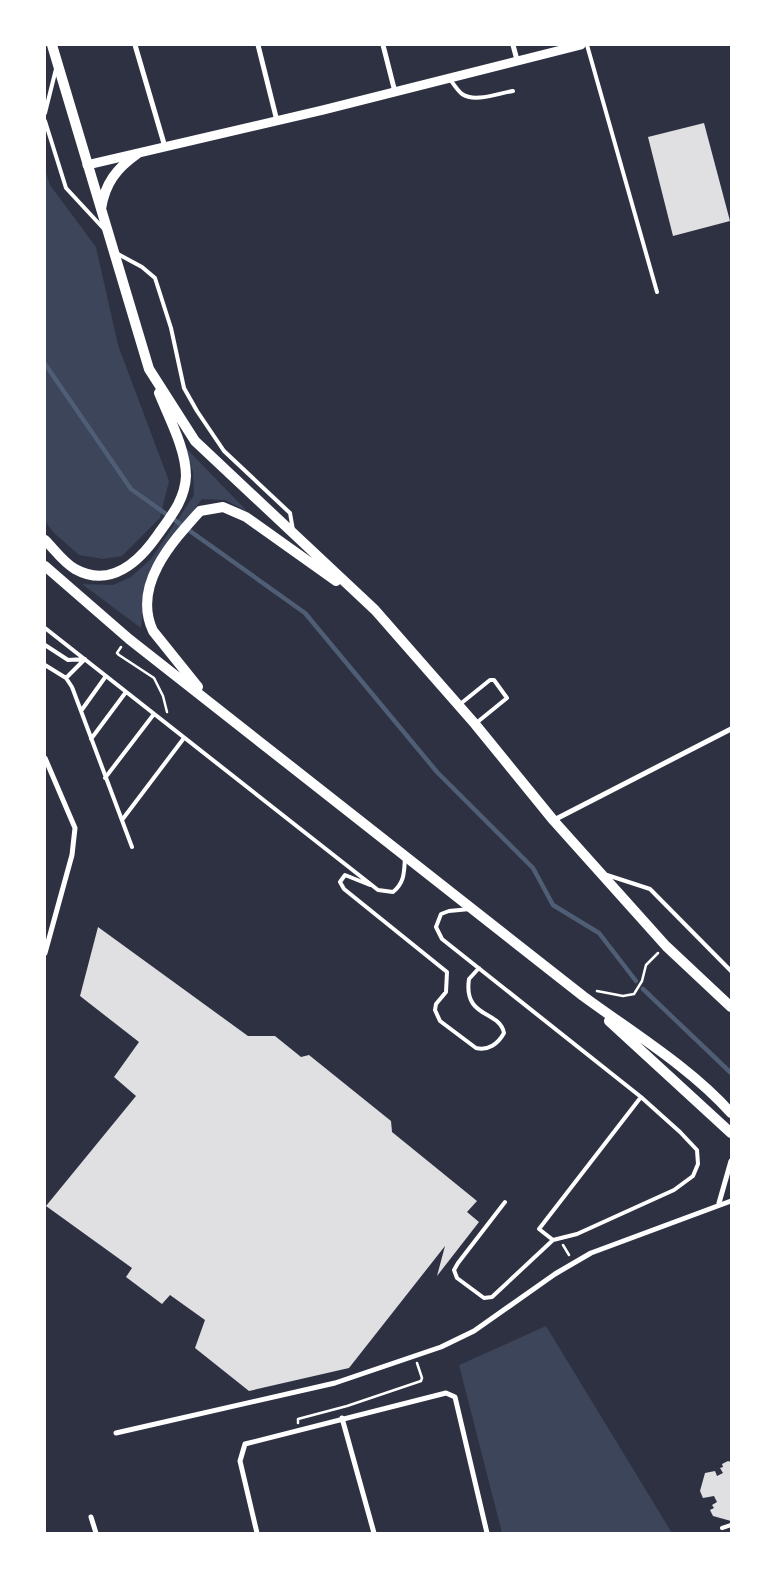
<svg xmlns="http://www.w3.org/2000/svg" width="776" height="1578" font-family="Lato,sans-serif">
  <style>
    .green { fill: #3c4559 }
    .lines { fill: none; stroke-linecap: round; stroke-linejoin: round }
    .stream { stroke: #4f5d75; stroke-width: 4.5 }
    .building { fill: #e0e0e3 }
    .path { stroke: #fff; stroke-width: 2.5 }
    .service { stroke: #fff; stroke-width: 4 }
    .minor { stroke: #fff; stroke-width: 5 }
    .tertiary { stroke: #fff; stroke-width: 9 }
    .secondary { stroke: #fff; stroke-width: 10 }
  </style>
  <rect width="100%" height="100%" fill="#2d3142"/>
  <path class="green" d="M 45,169 L 50,185 L 96,247 L 118,345 L 169,481 L 160,518 L 122,556 L 103,559 L 79,555 L 53,532 L 45,521 Z
    M 183,445 L 247,511 L 225,500 L 202,499 L 156,561 L 146,582 L 141,628 L 82,584 L 113,585 L 131,577 L 151,559 L 194,495 L 193,472 Z
    M 546,1326 L 672,1533 L 502,1533 L 459,1365 Z"/>
  <g class="lines">
    <path class="stream" d="M 45,364 L 131,489 L 305,613 L 437,772 L 533,868 L 553,905 L 599,933 L 636,981
      M 643,989 L 731,1073"/>
  </g>
  <path class="building" d="M 704,123 L 730,221 L 673,236 L 648,137 Z
    M 98,927 L 248,1036 L 275,1036 L 301,1057 L 309,1055 L 391,1121 L 392,1132 L 477,1201 L 467,1212 L 479,1222 L 437,1276 L 445,1246 L 349,1368 L 249,1391 L 195,1348 L 205,1320 L 170,1295 L 162,1304 L 126,1277 L 132,1268 L 46,1206 L 136,1096 L 114,1077 L 139,1042 L 80,996 Z
    M 728,1461 L 731,1462 L 731,1521 L 713,1516 L 710,1510 L 714,1508 L 712,1505 L 717,1502 L 714,1496 L 703,1498 L 700,1491 L 705,1473 L 715,1471 L 717,1476 L 723,1473 L 720,1468 L 723,1467 L 722,1464 Z"/>
  <g class="lines">
    <path class="path" d="M 121,647 L 117,653 L 119,655 L 154,678 L 163,696 L 167,712
      M 597,991 L 623,996 L 634,994 L 642,981 L 646,965 L 658,953
      M 563,1245 L 569,1255
      M 298,1423 L 298,1419 L 347,1406 L 421,1381 L 422,1378 L 417,1363"/>
    <path class="service" d="M 587,45 L 657,292
      M 449,78 C 453,83 457,90 462,94 C 475,103 499,93 513,91
      M 45,113 L 56,69
      M 45,121 L 66,188 L 104,229
      M 116,253 L 142,267 L 155,278 L 171,328 L 184,388 L 197,411 L 224,451 L 290,513 L 293,530
      M 45,628 L 378,890 L 393,892 C 405,882 404,872 405,857
      M 45,645 L 68,660 L 85,659 L 66,678
      M 45,665 L 66,678 L 72,687 L 132,847
      M 459,705 L 490,680 L 494,680 L 507,698 L 475,724
      M 81,711 L 106,676
      M 91,739 L 126,692
      M 105,778 L 154,714
      M 122,820 L 184,738
      M 607,875 L 650,889 L 731,971
      M 370,885 L 345,875 L 340,882 L 344,889 L 447,972 L 446,992 L 436,1004 L 435,1010 L 440,1021 L 476,1048 C 488,1051 498,1044 504,1033 C 500,1010 463,1019 469,979 L 479,968
      M 470,909 L 449,911 L 441,914 L 436,927 L 442,939 L 641,1097 L 539,1229 L 553,1240 L 577,1234 L 674,1190 L 693,1176 L 698,1164 L 697,1150 L 680,1132 L 641,1097
      M 505,1202 L 458,1263 L 454,1270 L 457,1278 L 484,1298 L 492,1297 L 553,1240
      M 722,1528 L 731,1525"/>
    <path class="minor" d="M 135,45 L 165,147
      M 258,45 L 277,121
      M 383,45 L 395,92
      M 513,45 L 517,60
      M 45,758 L 75,828 L 72,855 L 45,953
      M 554,820 L 731,729
      M 719,1203 L 731,1161
      M 342,1418 L 374,1533
      M 116,1433 L 335,1383 L 441,1347 L 474,1331 L 555,1274 L 591,1253 L 731,1201
      M 91,1517 L 96,1533
      M 257,1533 L 240,1461 L 245,1444 L 446,1393 L 455,1397 L 487,1533"/>
    <path class="tertiary" d="M 87,165 L 323,110 L 581,45"/>
    <path class="secondary" d="M 52,45 L 149,369 L 195,441 L 375,610 L 475,724 L 554,821 L 666,946 L 731,1007
      M 101,209 C 105,183 117,168 137,154
      M 45,540 C 54,549 64,563 75,569 C 111,589 140,561 159,533 C 172,515 185,499 186,476 C 186,449 169,418 159,393
      M 45,566 L 129,639 L 583,996 C 632,1032 691,1068 731,1113
      M 198,687 L 153,631 C 132,586 171,543 200,511 L 223,507 L 246,517 L 336,581
      M 609,1021 L 731,1133"/>
  </g>
  <rect width="776" height="1578" fill="none" stroke="#ffffff" stroke-width="92"/>
</svg>
